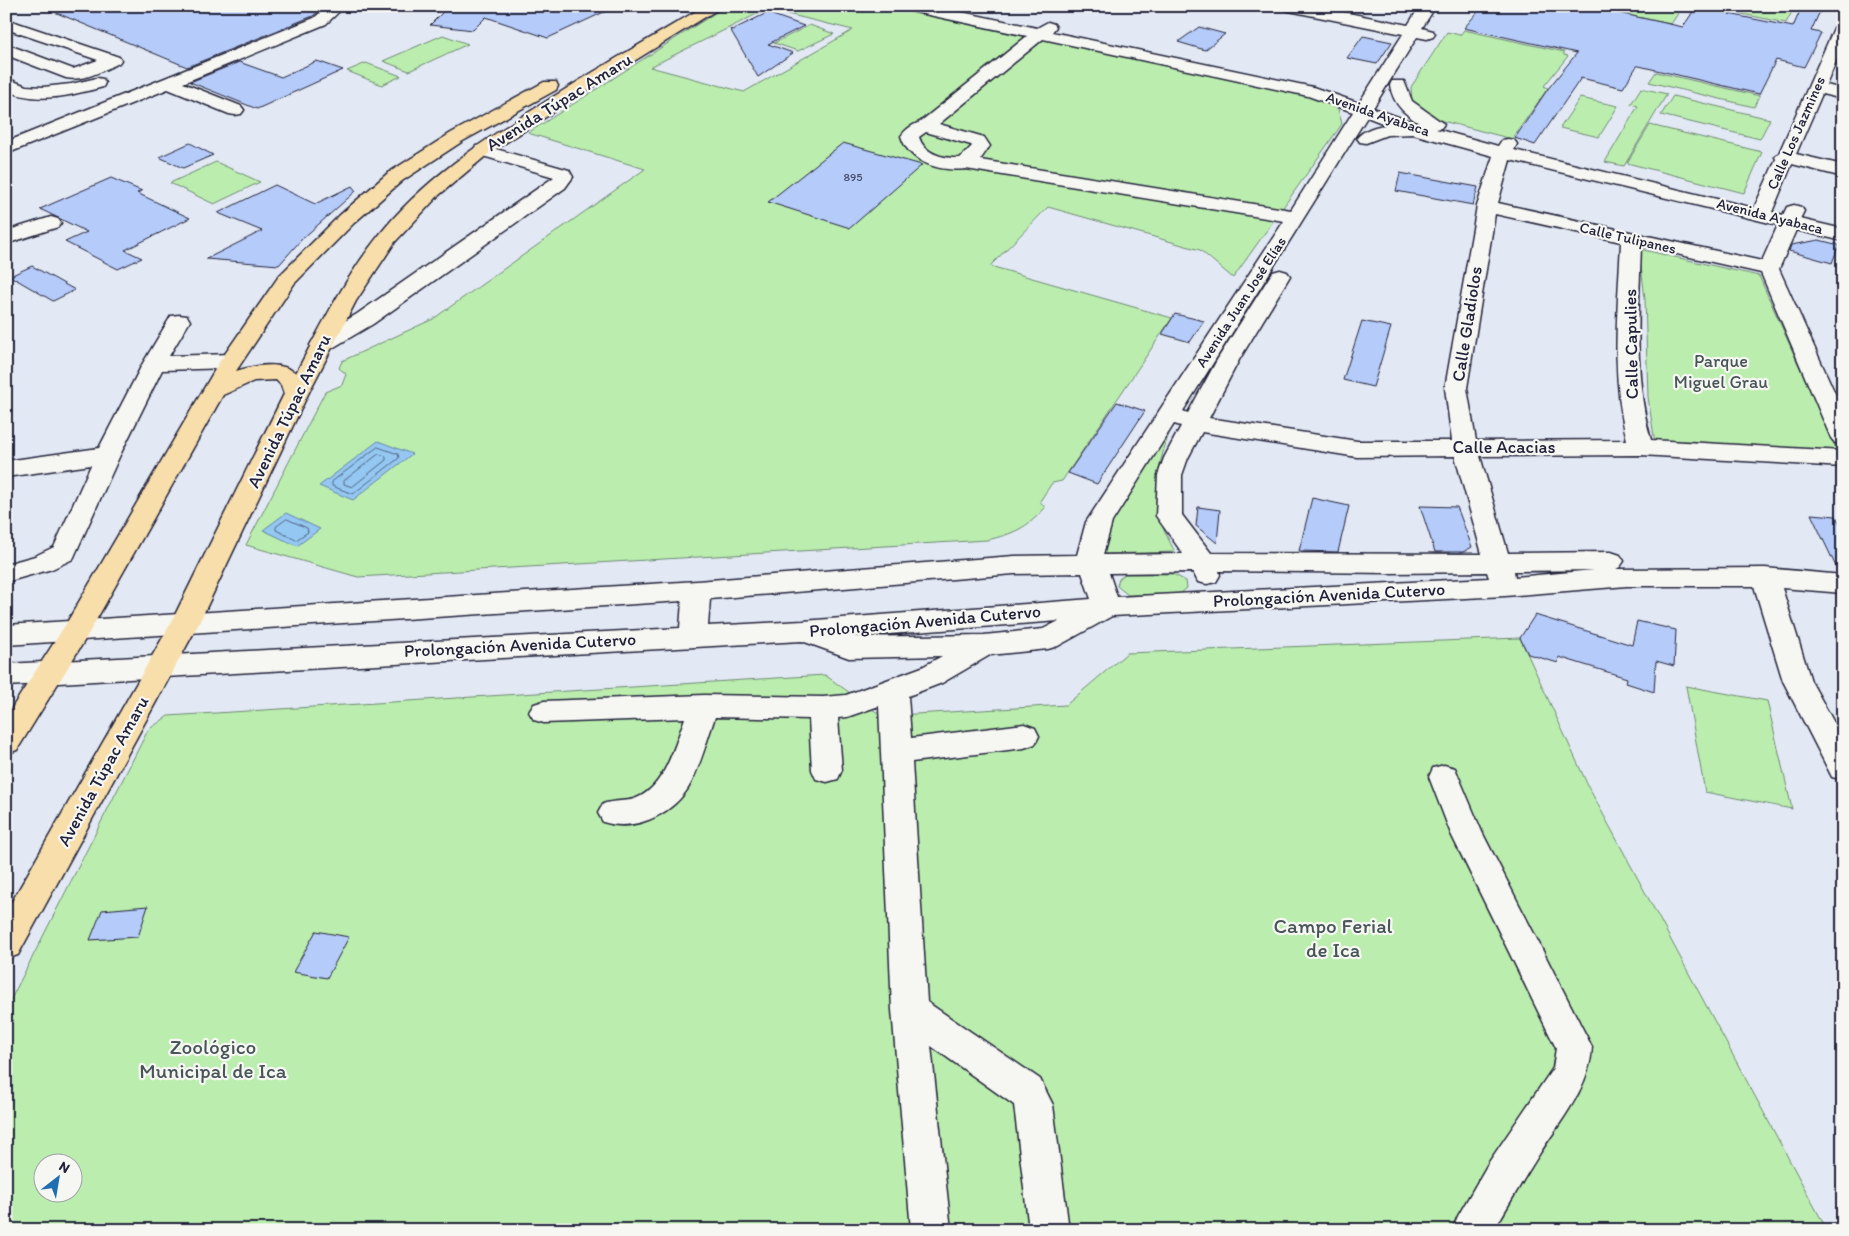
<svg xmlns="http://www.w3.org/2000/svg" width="1849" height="1236" font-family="Itim,sans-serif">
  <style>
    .green { fill: #bbeeae; stroke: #6e8874; fill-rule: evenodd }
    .water { fill: #94c7f1; stroke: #6685a8 }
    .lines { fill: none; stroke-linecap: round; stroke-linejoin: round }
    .shore { stroke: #506484; stroke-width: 1 }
    .building { fill: #b5cbfa; stroke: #22223b }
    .minor-casing { stroke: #22223b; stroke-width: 3 }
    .major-casing { stroke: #22223b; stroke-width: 3 }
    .minor { fill: #f6f6f2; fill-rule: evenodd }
    .major { fill: #f8deab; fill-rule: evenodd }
    .labels { text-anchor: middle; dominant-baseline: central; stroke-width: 4.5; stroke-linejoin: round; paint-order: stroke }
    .far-number-label { font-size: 12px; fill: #474c6b }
    .far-street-label { font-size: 15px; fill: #22223b; stroke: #f6f6f2 }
    .street-label { font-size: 18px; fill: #22223b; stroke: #f6f6f2 }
    .park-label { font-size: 18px; fill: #485558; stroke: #f6f6f2 }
    .near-park-label { font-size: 21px; fill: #485558; stroke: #f6f6f2 }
  </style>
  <rect width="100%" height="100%" fill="#e2e9f4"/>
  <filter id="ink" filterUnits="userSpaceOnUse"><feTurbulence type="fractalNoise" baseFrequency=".02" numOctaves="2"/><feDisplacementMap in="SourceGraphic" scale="10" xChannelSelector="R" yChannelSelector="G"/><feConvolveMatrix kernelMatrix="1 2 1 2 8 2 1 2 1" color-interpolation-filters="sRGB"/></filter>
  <g filter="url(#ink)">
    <path class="green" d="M 726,6 L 895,6 L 1314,95 L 1338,109 L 1342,124 L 1233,278 L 1200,250 L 1048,207 L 990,266 L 1172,318 L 1062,481 L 1052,483 L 1040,501 L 1045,508 C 1027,528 1013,534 987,540 L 358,577 L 246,545 L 325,392 L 342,385 L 346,374 L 339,368 L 342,361 L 433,319 L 645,169 L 528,133 ZM 767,9 L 853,30 L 744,92 L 650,67 Z
      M 1605,6 L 1683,6 L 1671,24 L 1603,10 Z
      M 1741,6 L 1795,6 L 1786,23 L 1737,13 Z
      M 810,25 L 834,34 L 798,51 L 774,43 Z
      M 1464,30 L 1564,52 L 1564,55 L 1568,56 L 1544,86 L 1548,88 L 1512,139 L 1435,119 L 1412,102 L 1411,87 L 1447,32 L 1460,35 Z
      M 443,35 L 468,44 L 409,71 L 383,61 Z
      M 366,63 L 401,76 L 382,85 L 347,71 Z
      M 1656,72 L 1760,96 L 1754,107 L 1649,82 Z
      M 1641,88 L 1667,94 L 1624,166 L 1605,162 L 1638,106 L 1631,104 Z
      M 1673,96 L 1770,119 L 1760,139 L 1661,115 Z
      M 1580,98 L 1618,106 L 1599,137 L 1560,128 Z
      M 1650,125 L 1762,152 L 1744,193 L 1627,163 Z
      M 216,162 L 260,182 L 214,204 L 170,183 Z
      M 1639,249 L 1759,276 L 1838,453 L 1655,443 L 1648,397 L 1645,299 Z
      M 1173,422 C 1163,450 1152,483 1158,513 C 1161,526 1169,540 1175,552 L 1102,554 L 1108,526 Z
      M 1125,574 L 1173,574 L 1186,581 L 1187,588 L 1181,593 L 1176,594 L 1128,595 L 1117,586 L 1119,579 Z
      M 1520,638 L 1589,788 L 1827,1230 L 6,1230 L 6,1009 L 148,730 L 168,716 L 825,675 L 882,716 L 1066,705 L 1127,653 ZM 42,1164 L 72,1164 L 72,1194 L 42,1194 Z
      M 1686,686 L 1767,701 L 1792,809 L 1705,792 Z"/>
    <path class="water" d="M 378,441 L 412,454 L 353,500 L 319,486 Z
      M 286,513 L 320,529 L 297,546 L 263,530 Z"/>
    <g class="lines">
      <path class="shore" d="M 378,447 L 398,454 L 399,458 L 353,494 L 332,486 L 332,482 Z
        M 379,454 L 386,456 L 386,460 L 352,487 L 344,484 L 344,481 Z
        M 287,519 L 307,528 L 308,532 L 296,540 L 276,530 L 276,527 Z"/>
    </g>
    <path class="building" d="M 40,6 L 325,6 L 313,16 L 187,67 Z
      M 449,6 L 617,6 L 548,38 L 486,17 L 473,30 L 430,25 Z
      M 1483,6 L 1587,6 L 1683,27 L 1696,7 L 1709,10 L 1711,6 L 1734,6 L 1729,14 L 1793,27 L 1802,6 L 1808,6 L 1821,9 L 1811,31 L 1821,33 L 1804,67 L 1776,60 L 1759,94 L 1639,66 L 1637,66 L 1623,88 L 1581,78 L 1535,145 L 1515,138 L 1547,90 L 1577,53 L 1464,28 Z
      M 767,13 L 804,26 L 768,44 L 793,53 L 758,77 L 730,29 L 732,30 Z
      M 1199,27 L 1225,34 L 1205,50 L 1178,42 Z
      M 1363,36 L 1392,42 L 1377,64 L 1347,58 Z
      M 317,61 L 343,70 L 257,109 L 190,82 L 239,62 L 281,77 Z
      M 190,143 L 213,155 L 183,168 L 159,157 Z
      M 843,143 L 922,165 L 850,228 L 768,202 Z
      M 1400,173 L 1478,187 L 1473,205 L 1396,191 Z
      M 111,178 L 142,191 L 137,193 L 190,218 L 125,250 L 142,258 L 118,269 L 65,242 L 87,232 L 40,209 Z
      M 275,185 L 315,204 L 352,186 L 356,191 L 301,240 L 279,265 L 206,259 L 262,231 L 218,213 Z
      M 1819,240 L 1839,245 L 1832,263 L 1789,251 L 1791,245 Z
      M 32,266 L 75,290 L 53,301 L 10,276 Z
      M 1175,314 L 1204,321 L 1190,342 L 1162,334 Z
      M 1362,321 L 1391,327 L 1373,387 L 1343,380 Z
      M 1117,402 L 1145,411 L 1097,484 L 1068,473 Z
      M 1312,498 L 1349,506 L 1338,552 L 1299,551 Z
      M 1420,506 L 1457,507 L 1472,547 L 1463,552 L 1435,552 Z
      M 1198,507 L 1220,510 L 1217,543 L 1196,526 Z
      M 1811,514 L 1836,516 L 1843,530 L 1843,573 L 1839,573 Z
      M 1535,615 L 1632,645 L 1637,621 L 1676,630 L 1674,666 L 1656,661 L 1654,692 L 1626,683 L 1627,678 L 1559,657 L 1558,663 L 1528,654 L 1520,638 Z
      M 148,906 L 138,937 L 90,940 L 102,910 Z
      M 316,931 L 349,937 L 327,978 L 293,972 Z"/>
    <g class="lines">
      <defs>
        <path id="minor" d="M 328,6 L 345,6 L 326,24 L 183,83 L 241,106 L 244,110 L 241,114 L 235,115 L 229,114 L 168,89 L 6,154 L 6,142 L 314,18 Z
          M 903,6 L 933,6 L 1037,28 L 1048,22 L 1054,24 L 1056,27 L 1052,32 L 1313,87 L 1359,103 L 1403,34 L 1289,11 L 1284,9 L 1282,6 L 1313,6 L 1408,25 L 1420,6 L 1436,6 L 1422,28 L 1433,31 L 1435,34 L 1433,37 L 1427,39 L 1417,37 L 1373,108 L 1426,127 C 1408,117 1393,106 1390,85 L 1392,81 L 1404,81 L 1412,101 L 1444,124 L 1441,128 L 1436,129 L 1498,146 L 1502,140 L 1508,139 L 1514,140 L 1517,144 L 1514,150 L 1754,208 L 1776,159 L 1775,157 L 1779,153 L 1835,26 L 1837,23 L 1843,21 L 1843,45 L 1826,85 L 1843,89 L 1843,99 L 1822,94 L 1796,154 L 1843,165 L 1843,177 L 1792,164 L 1772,212 L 1783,215 L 1787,207 L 1794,205 L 1801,207 L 1804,211 L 1800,219 L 1843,229 L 1843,241 L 1796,230 L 1779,269 L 1843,411 L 1843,445 L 1835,443 L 1831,438 L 1761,273 L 1641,246 C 1639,311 1633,377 1651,440 L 1843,451 L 1843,467 L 1641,455 L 1480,456 L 1508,553 L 1611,552 L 1620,555 L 1624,561 L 1620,567 L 1616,569 L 1765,568 L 1843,575 L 1843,593 L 1782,588 L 1811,681 L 1843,739 L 1843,780 L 1832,777 L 1783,681 L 1754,586 L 1627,586 L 1505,596 L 1112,616 L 1058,646 L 1048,649 L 990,655 L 942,683 L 908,696 L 911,738 L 1024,724 L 1035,728 L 1039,736 L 1035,744 L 1024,748 L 912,762 L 927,1002 L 1040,1079 L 1053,1105 L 1069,1230 L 1029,1230 L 1014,1105 L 931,1046 L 951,1230 L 911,1230 L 892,1010 L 879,706 L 847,717 L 838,718 L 842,770 L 838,779 L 827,782 L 816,779 L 812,770 L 809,719 L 715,717 C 708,737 698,774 687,790 C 669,816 633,832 603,822 L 598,813 L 603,804 C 613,800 624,802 634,799 C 665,789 675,744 685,718 L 544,723 L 534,720 L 529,712 L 534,704 L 544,701 L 704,695 L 823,697 L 846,695 L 922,667 L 942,656 L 849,658 L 802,641 L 6,686 L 6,664 L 680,628 L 682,601 L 6,645 L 6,625 L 697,581 L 1014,556 L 1077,555 L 1086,522 L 1284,221 L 966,169 C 940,172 909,163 901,136 C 906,129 912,125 920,122 L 1027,36 L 910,11 L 905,9 ZM 1043,39 L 1308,96 L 1353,112 L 1291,210 L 980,160 L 990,146 L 984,137 L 939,124 ZM 1367,117 L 1387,125 C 1378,125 1363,130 1357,138 L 1360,142 L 1366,143 L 1387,135 L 1413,134 L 1493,156 L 1477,206 L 1445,388 L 1452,441 L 1357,441 L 1209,418 L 1239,360 L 1290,276 L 1287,272 L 1280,270 L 1273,272 L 1270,276 L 1217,360 L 1188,413 L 1183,411 ZM 926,132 L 971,145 L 972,146 L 960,158 C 944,159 924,154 919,137 ZM 1510,160 L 1778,225 L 1762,261 L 1498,203 ZM 1495,214 L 1621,242 C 1618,308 1610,375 1627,440 L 1476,441 L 1467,388 ZM 1174,424 L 1181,426 L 1164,458 L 1158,475 L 1156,516 L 1183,554 L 1103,555 L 1112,522 ZM 1202,432 L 1357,457 L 1455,456 L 1482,554 L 1211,553 L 1182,515 L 1182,475 L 1188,458 ZM 1594,570 L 1515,577 L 1514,571 ZM 1219,571 L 1389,573 L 1487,572 L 1489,578 L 1117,597 L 1109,573 L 1193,572 L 1198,582 L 1207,584 L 1216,582 L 1220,575 ZM 1082,573 L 1091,599 L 803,621 L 708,626 L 710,599 L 1014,574 ZM 1059,621 L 1043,629 L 984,635 L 850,637 Z
          M 6,19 L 119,57 L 121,60 L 119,63 C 104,70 83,82 66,78 L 6,55 L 6,44 L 73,69 L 98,60 L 6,29 Z
          M 6,78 L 26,86 L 43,87 L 71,84 L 97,78 L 103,79 L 105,83 L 103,87 C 72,95 37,105 6,90 Z
          M 482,145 L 569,170 L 573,177 L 565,188 L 373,324 L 329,350 L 321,352 L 313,350 L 310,345 L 313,340 L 357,314 L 554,177 L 476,154 L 473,150 L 476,146 Z
          M 51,217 L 58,219 L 61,223 L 58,227 L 6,244 L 6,231 Z
          M 179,315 L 187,316 L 190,321 L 169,356 L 231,354 L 239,356 L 242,361 L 239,366 L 231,368 L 162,370 L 120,455 L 73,559 L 52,569 L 6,582 L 6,564 L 35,556 L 54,547 L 91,465 L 6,477 L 6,461 L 99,448 L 143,363 L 171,316 Z
          M 1444,765 L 1455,768 L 1482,832 L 1592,1047 C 1590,1087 1561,1120 1540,1153 C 1524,1178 1509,1204 1494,1230 L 1452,1230 L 1458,1216 L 1489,1162 L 1553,1068 L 1556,1048 L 1451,834 L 1429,777 L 1433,768 Z"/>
        <path id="major" d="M 705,6 L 723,6 L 613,74 L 488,154 L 438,196 L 395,242 L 356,301 L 308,394 L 199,623 L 18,955 L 6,959 L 6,912 L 171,623 L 284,394 L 281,385 L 276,380 L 254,381 L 223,395 L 86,638 L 17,750 L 6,754 L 6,717 L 66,624 L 220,361 L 279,276 L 340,215 L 388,173 L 451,133 L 544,82 L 556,82 L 558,86 L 556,90 L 463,141 L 402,181 L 354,223 L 294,284 L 236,371 C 254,366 280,360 296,373 C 321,326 346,276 380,234 C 423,180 481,142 539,106 C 593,71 649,39 705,6 Z"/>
      </defs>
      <use href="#minor" class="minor-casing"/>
      <use href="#major" class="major-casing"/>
      <use href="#minor" class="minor"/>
      <use href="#major" class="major"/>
    </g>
  </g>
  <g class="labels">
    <g class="far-number-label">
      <text x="853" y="177">895</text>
    </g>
    <g class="far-street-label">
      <text transform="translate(1378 114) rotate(19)">Avenida Ayabaca</text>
      <text transform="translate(1796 133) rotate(-66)">Calle Los Jazmines</text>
      <text transform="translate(1770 216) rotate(14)">Avenida Ayabaca</text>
      <text transform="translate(1628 238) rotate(13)">Calle Tulipanes</text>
      <text transform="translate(1241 302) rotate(-57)">Avenida Juan José Elías</text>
    </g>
    <g class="street-label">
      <text transform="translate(559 102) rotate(-32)">Avenida Túpac Amaru</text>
      <text transform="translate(1467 324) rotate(-81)">Calle Gladiolos</text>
      <text transform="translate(1631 344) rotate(-91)">Calle Capulies</text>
      <text transform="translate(289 411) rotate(-64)">Avenida Túpac Amaru</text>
      <text x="1504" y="447">Calle Acacias</text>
      <text transform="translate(1329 595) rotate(-3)">Prolongación Avenida Cutervo</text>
      <text transform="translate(925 621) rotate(-5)">Prolongación Avenida Cutervo</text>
      <text transform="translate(520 645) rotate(-3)">Prolongación Avenida Cutervo</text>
      <text transform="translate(103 771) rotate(-61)">Avenida Túpac Amaru</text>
    </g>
    <g class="park-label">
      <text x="1721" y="361">Parque<tspan x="1721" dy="21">Miguel Grau</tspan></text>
    </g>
    <g class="near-park-label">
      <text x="1333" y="925">Campo Ferial<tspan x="1333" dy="24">de Ica</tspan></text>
      <text x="213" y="1046">Zoológico<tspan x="213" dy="24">Municipal de Ica</tspan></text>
    </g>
  </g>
  <rect width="1849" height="1236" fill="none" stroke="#f6f6f2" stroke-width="25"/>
  <rect x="12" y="12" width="1824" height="1211" fill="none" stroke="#22223b" stroke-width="2" filter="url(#ink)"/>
  <g transform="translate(58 1178) rotate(31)"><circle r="24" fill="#f6f6f2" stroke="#a1a1a9"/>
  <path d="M0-4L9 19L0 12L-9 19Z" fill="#1f6fb2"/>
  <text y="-8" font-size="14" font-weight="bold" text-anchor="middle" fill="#22223b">N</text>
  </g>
</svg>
